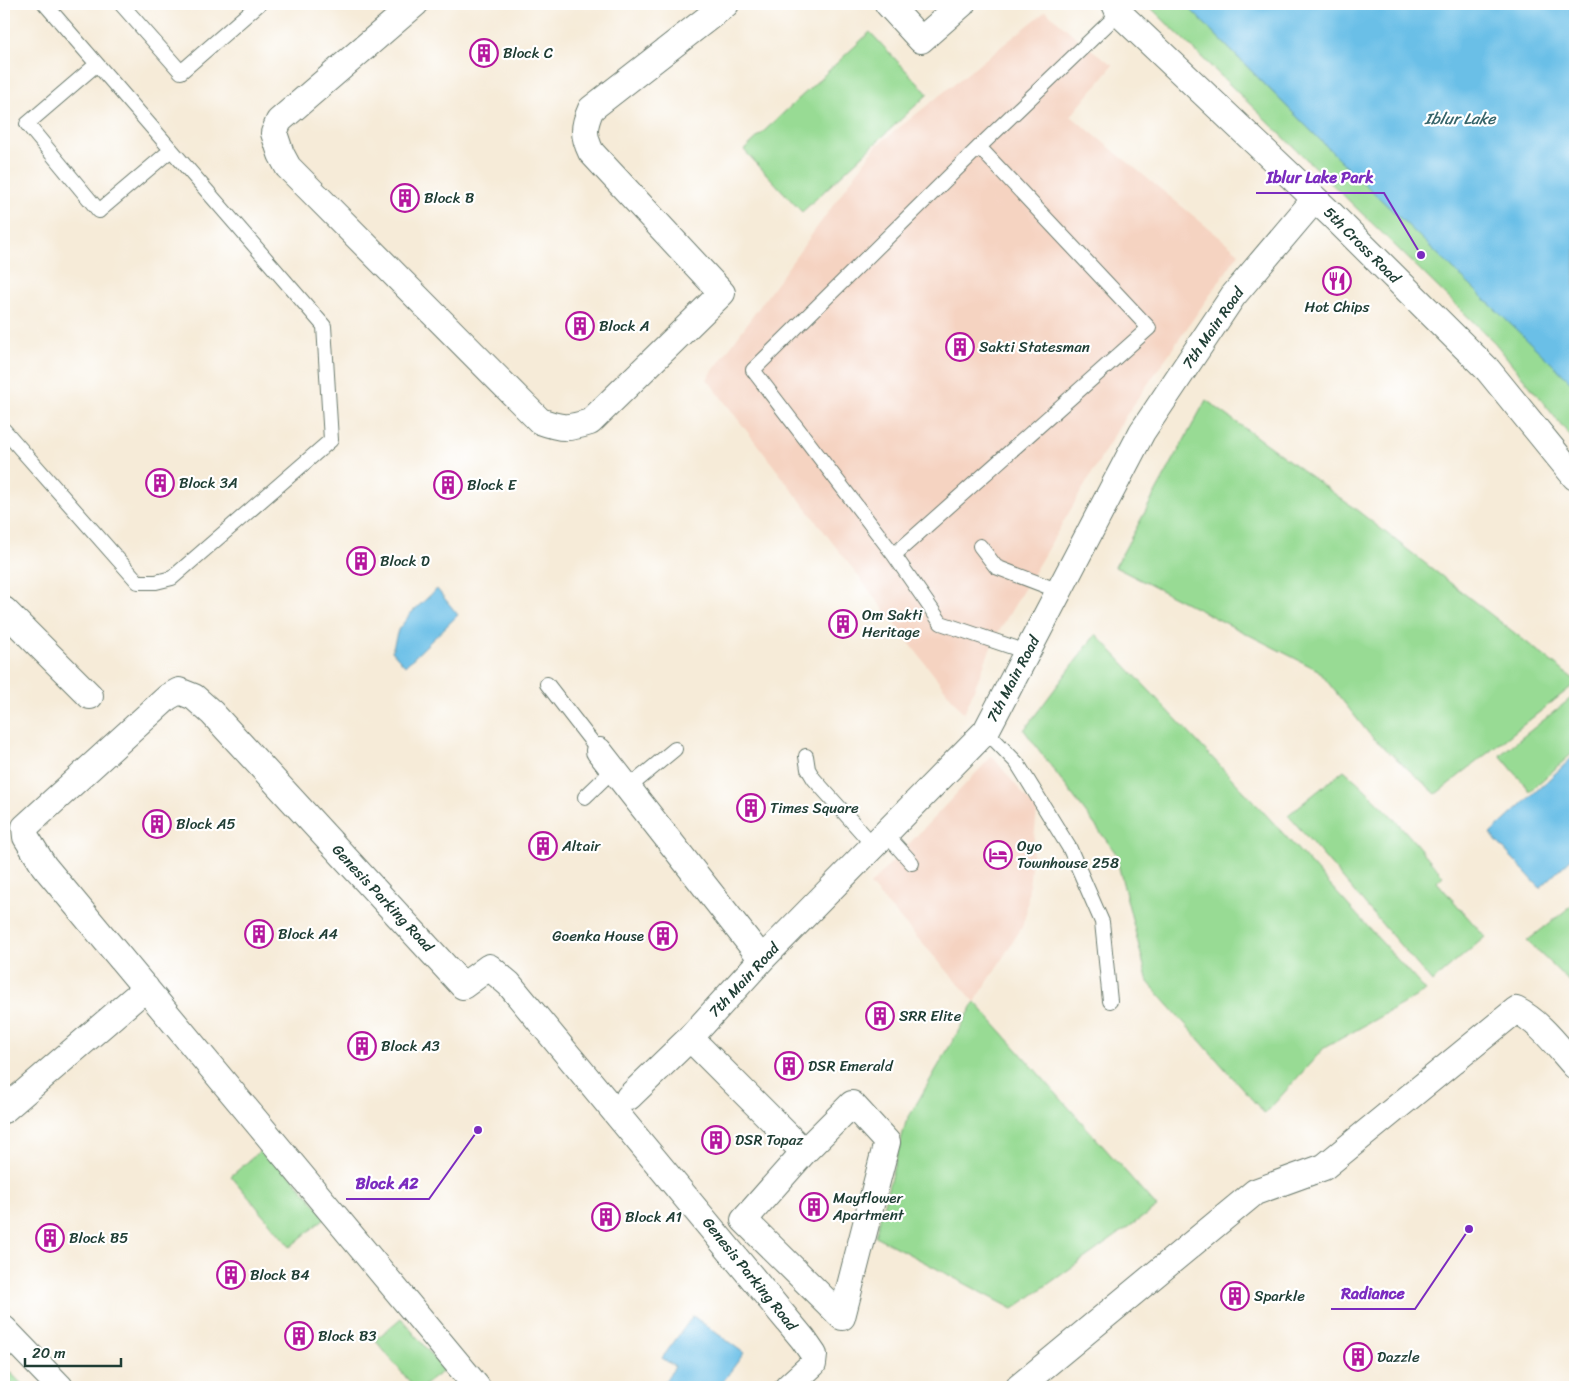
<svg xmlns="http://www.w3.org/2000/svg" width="1579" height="1391" font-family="Sriracha,sans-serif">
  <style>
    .built { fill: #f5d3c1 }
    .green { fill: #98db94; stroke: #5c8c64 }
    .water { fill: #6abfe7; stroke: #447e8e }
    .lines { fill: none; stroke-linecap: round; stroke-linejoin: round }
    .service-casing { stroke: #6a7a6d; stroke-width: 16 }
    .minor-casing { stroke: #6a7a6d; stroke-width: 28 }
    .service { stroke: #fff; stroke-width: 14 }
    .minor { stroke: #fff; stroke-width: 26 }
    .labels { text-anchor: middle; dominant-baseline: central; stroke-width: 4.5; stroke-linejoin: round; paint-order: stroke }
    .poi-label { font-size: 15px; fill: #1f3d34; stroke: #fff; text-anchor: start }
    .street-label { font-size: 15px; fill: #1f3d34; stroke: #fff }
    .water-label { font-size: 16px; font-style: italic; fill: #36646a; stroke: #fff }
    .leader { fill: none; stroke: #7b2cbf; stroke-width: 2 }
    .callout-dot { fill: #7b2cbf; stroke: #fff; stroke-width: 2 }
    .callout-label { font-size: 16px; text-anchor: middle; font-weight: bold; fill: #7b2cbf; stroke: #fff; stroke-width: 4.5; stroke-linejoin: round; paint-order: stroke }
  </style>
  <rect width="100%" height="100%" fill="#fff"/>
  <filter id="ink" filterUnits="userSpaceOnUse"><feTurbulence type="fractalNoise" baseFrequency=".02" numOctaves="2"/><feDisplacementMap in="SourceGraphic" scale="10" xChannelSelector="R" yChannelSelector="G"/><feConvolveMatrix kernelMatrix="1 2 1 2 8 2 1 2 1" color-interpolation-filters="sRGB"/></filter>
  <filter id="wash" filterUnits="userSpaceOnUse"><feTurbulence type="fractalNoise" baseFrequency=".0096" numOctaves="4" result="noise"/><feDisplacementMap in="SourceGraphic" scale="20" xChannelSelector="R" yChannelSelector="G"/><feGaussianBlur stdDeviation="1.12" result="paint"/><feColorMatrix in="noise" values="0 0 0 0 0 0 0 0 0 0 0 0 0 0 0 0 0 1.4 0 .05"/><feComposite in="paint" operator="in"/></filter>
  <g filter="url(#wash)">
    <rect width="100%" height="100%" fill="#f6ebd8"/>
    <path class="built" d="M 1046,11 L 1085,45 L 1113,65 L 1071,116 L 1239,253 L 1125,417 L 994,640 L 964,714 L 707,379 L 876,146 Z
      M 992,756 L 1037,811 L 1026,915 L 1022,927 L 975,1002 L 870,885 Z"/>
    <path class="green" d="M 1147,4 L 1185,4 L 1346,166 L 1575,385 L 1575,442 L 1495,343 Z
      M 870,32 L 928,94 L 802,212 L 744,150 Z
      M 1206,400 L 1358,511 L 1575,680 L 1575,684 L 1436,794 L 1370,735 L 1318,670 L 1115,567 Z
      M 1096,634 L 1270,819 L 1426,991 L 1324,1048 L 1265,1114 L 1148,982 L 1115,852 L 1024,730 Z
      M 1575,695 L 1575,751 L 1530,791 L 1500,755 Z
      M 1344,770 C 1381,802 1413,839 1443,876 L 1437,882 L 1485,937 L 1432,982 L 1288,815 Z
      M 1575,903 L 1575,987 L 1527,941 Z
      M 975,1002 L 1157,1207 L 1013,1309 L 875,1236 L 906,1122 Z
      M 266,1146 L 326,1217 L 290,1247 L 231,1176 Z
      M 401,1318 L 444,1370 L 422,1387 L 414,1387 L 375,1340 Z
      M 4,1366 L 25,1387 L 4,1387 Z"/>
    <path class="water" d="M 1185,4 L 1575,4 L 1575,386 L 1346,166 Z
      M 437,589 L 458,615 L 405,666 L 392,651 L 398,630 L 411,613 Z
      M 1575,755 L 1575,855 L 1540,888 L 1490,834 Z
      M 693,1316 L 744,1353 L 719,1387 L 665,1387 L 662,1385 L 675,1367 L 662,1358 Z"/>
  </g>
  <g filter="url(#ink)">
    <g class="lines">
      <defs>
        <path id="service" d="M 121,4 L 181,72 L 259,4
          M 97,64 L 27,124 L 99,211 L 171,150
          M 4,430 L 138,582 L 156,582 L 172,578 L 331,440 L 324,326 L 45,4
          M 980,546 L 996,567 L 1059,591
          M 894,555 L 1149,328 L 979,147
          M 1027,652 L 941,623 L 894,555 L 753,370 L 979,147 L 1119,13
          M 547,684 L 599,751
          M 986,731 L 1017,763 L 1070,849 L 1102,922 L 1110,1001
          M 806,756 L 808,769 L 814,779 L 873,845
          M 628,788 L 675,749
          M 585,797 L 613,770
          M 885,833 L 912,863"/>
        <path id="minor" d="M 415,4 L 279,121 L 274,133 L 281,154 L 288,167 L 540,421 C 562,429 568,429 590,422 L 722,293 L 591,152 C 583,135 583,127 591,109 L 726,4
          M 888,4 L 921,40 L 962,4
          M 1115,4 L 1119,13 L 1332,215 L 1488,370 L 1575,477
          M 4,610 L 90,696
          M 599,751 L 762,959
          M 690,1038 L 804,1152
          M 629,1097 L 690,1038 L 762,959 L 986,731 L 1142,432 L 1233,296 L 1315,199
          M 852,1104 L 887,1142 L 842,1317 L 744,1220 L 804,1152 Z
          M 4,1110 L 146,988
          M 4,1329 L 60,1387
          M 477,1387 L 44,866 L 26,837 L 25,827 L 168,697 L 179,691 L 194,697 L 212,713 L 463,986 L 489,967 L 509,984 L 803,1339 L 814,1355 L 813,1364 L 788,1387
          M 1019,1387 L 1255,1192 L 1324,1167 L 1516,1010 C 1540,1022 1557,1046 1575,1066"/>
      </defs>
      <use href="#service" class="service-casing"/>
      <use href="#minor" class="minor-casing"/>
      <use href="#service" class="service"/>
      <use href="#minor" class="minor"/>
    </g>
  </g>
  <defs>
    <symbol id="building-ring" viewBox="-11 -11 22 22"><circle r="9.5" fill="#fff" stroke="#b5179e" stroke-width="1.5"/><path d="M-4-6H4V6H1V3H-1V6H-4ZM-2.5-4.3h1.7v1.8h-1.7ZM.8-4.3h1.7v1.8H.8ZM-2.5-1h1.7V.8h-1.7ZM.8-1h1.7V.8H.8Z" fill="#b5179e"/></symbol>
    <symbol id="restaurant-ring" viewBox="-11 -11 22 22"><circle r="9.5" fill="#fff" stroke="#b5179e" stroke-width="1.5"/><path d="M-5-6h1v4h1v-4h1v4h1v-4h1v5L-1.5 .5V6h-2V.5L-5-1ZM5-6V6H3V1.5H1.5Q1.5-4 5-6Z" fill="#b5179e"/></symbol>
    <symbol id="hotel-ring" viewBox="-11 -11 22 22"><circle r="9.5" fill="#fff" stroke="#b5179e" stroke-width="1.5"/><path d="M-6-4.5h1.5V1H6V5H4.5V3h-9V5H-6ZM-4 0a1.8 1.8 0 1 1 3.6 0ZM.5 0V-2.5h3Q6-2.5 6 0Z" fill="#b5179e"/></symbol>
  </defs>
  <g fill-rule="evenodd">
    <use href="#building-ring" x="468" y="37" width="32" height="32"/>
    <use href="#building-ring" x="389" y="182" width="32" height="32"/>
    <use href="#restaurant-ring" x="1321" y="265" width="32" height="32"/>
    <use href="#building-ring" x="564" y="310" width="32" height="32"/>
    <use href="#building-ring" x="944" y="331" width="32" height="32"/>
    <use href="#building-ring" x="144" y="467" width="32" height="32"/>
    <use href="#building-ring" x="432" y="469" width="32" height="32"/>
    <use href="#building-ring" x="345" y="545" width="32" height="32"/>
    <use href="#building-ring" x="827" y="608" width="32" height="32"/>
    <use href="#building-ring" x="735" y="792" width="32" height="32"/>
    <use href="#building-ring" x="141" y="808" width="32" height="32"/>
    <use href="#building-ring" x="527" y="830" width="32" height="32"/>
    <use href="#hotel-ring" x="982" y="839" width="32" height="32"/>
    <use href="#building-ring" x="243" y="918" width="32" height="32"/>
    <use href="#building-ring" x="647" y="920" width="32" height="32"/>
    <use href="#building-ring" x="864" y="1000" width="32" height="32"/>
    <use href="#building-ring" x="346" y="1030" width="32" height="32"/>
    <use href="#building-ring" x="773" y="1050" width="32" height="32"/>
    <use href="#building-ring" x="700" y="1124" width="32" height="32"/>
    <use href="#building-ring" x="798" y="1191" width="32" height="32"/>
    <use href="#building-ring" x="590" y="1201" width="32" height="32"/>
    <use href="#building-ring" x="34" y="1222" width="32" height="32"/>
    <use href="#building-ring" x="215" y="1259" width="32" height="32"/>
    <use href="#building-ring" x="1219" y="1280" width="32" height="32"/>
    <use href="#building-ring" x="283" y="1320" width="32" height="32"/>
    <use href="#building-ring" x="1342" y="1341" width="32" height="32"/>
  </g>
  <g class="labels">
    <g class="poi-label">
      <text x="503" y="53">Block C</text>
      <text x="424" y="198">Block B</text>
      <text x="1337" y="307" text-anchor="middle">Hot Chips</text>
      <text x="599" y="326">Block A</text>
      <text x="979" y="347">Sakti Statesman</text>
      <text x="179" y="483">Block 3A</text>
      <text x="467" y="485">Block E</text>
      <text x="380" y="561">Block D</text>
      <text x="862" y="615">Om Sakti<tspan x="862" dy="17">Heritage</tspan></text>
      <text x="770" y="808">Times Square</text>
      <text x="176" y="824">Block A5</text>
      <text x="562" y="846">Altair</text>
      <text x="1017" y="846">Oyo<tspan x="1017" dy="17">Townhouse 258</tspan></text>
      <text x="278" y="934">Block A4</text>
      <text x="644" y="936" text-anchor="end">Goenka House</text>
      <text x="899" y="1016">SRR Elite</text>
      <text x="381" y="1046">Block A3</text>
      <text x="808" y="1066">DSR Emerald</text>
      <text x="735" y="1140">DSR Topaz</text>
      <text x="833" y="1198">Mayflower<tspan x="833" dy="17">Apartment</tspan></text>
      <text x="625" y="1217">Block A1</text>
      <text x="69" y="1238">Block B5</text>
      <text x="250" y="1275">Block B4</text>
      <text x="1254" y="1296">Sparkle</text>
      <text x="318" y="1336">Block B3</text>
      <text x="1377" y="1357">Dazzle</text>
    </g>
    <g class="street-label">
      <text transform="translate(1362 245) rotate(45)">5th Cross Road</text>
      <text transform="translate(1213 328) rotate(-55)">7th Main Road</text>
      <text transform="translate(1013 679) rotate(-62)">7th Main Road</text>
      <text transform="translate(383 898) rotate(47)">Genesis Parking Road</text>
      <text transform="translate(744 980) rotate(-47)">7th Main Road</text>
      <text transform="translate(750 1274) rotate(51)">Genesis Parking Road</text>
    </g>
    <g class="water-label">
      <text x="1460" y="118">Iblur Lake</text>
    </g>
  </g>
  <path class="leader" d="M1421 255L1384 193H1256M478 1130L429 1199H346M1469 1229L1415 1309H1331"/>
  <g class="callout-dot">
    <circle cx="1421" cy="255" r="5"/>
    <circle cx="478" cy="1130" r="5"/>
    <circle cx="1469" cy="1229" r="5"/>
  </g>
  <g class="callout-label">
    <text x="1320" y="183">Iblur Lake Park</text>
    <text x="387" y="1189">Block A2</text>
    <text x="1373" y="1299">Radiance</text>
  </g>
  <rect width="1579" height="1391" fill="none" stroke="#fff" stroke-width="20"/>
  <path d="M25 1358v8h96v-8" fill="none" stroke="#1f3d34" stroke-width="2.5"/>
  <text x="32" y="1358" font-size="15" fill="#1f3d34" stroke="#ffffff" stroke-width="4" paint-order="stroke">20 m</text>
</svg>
